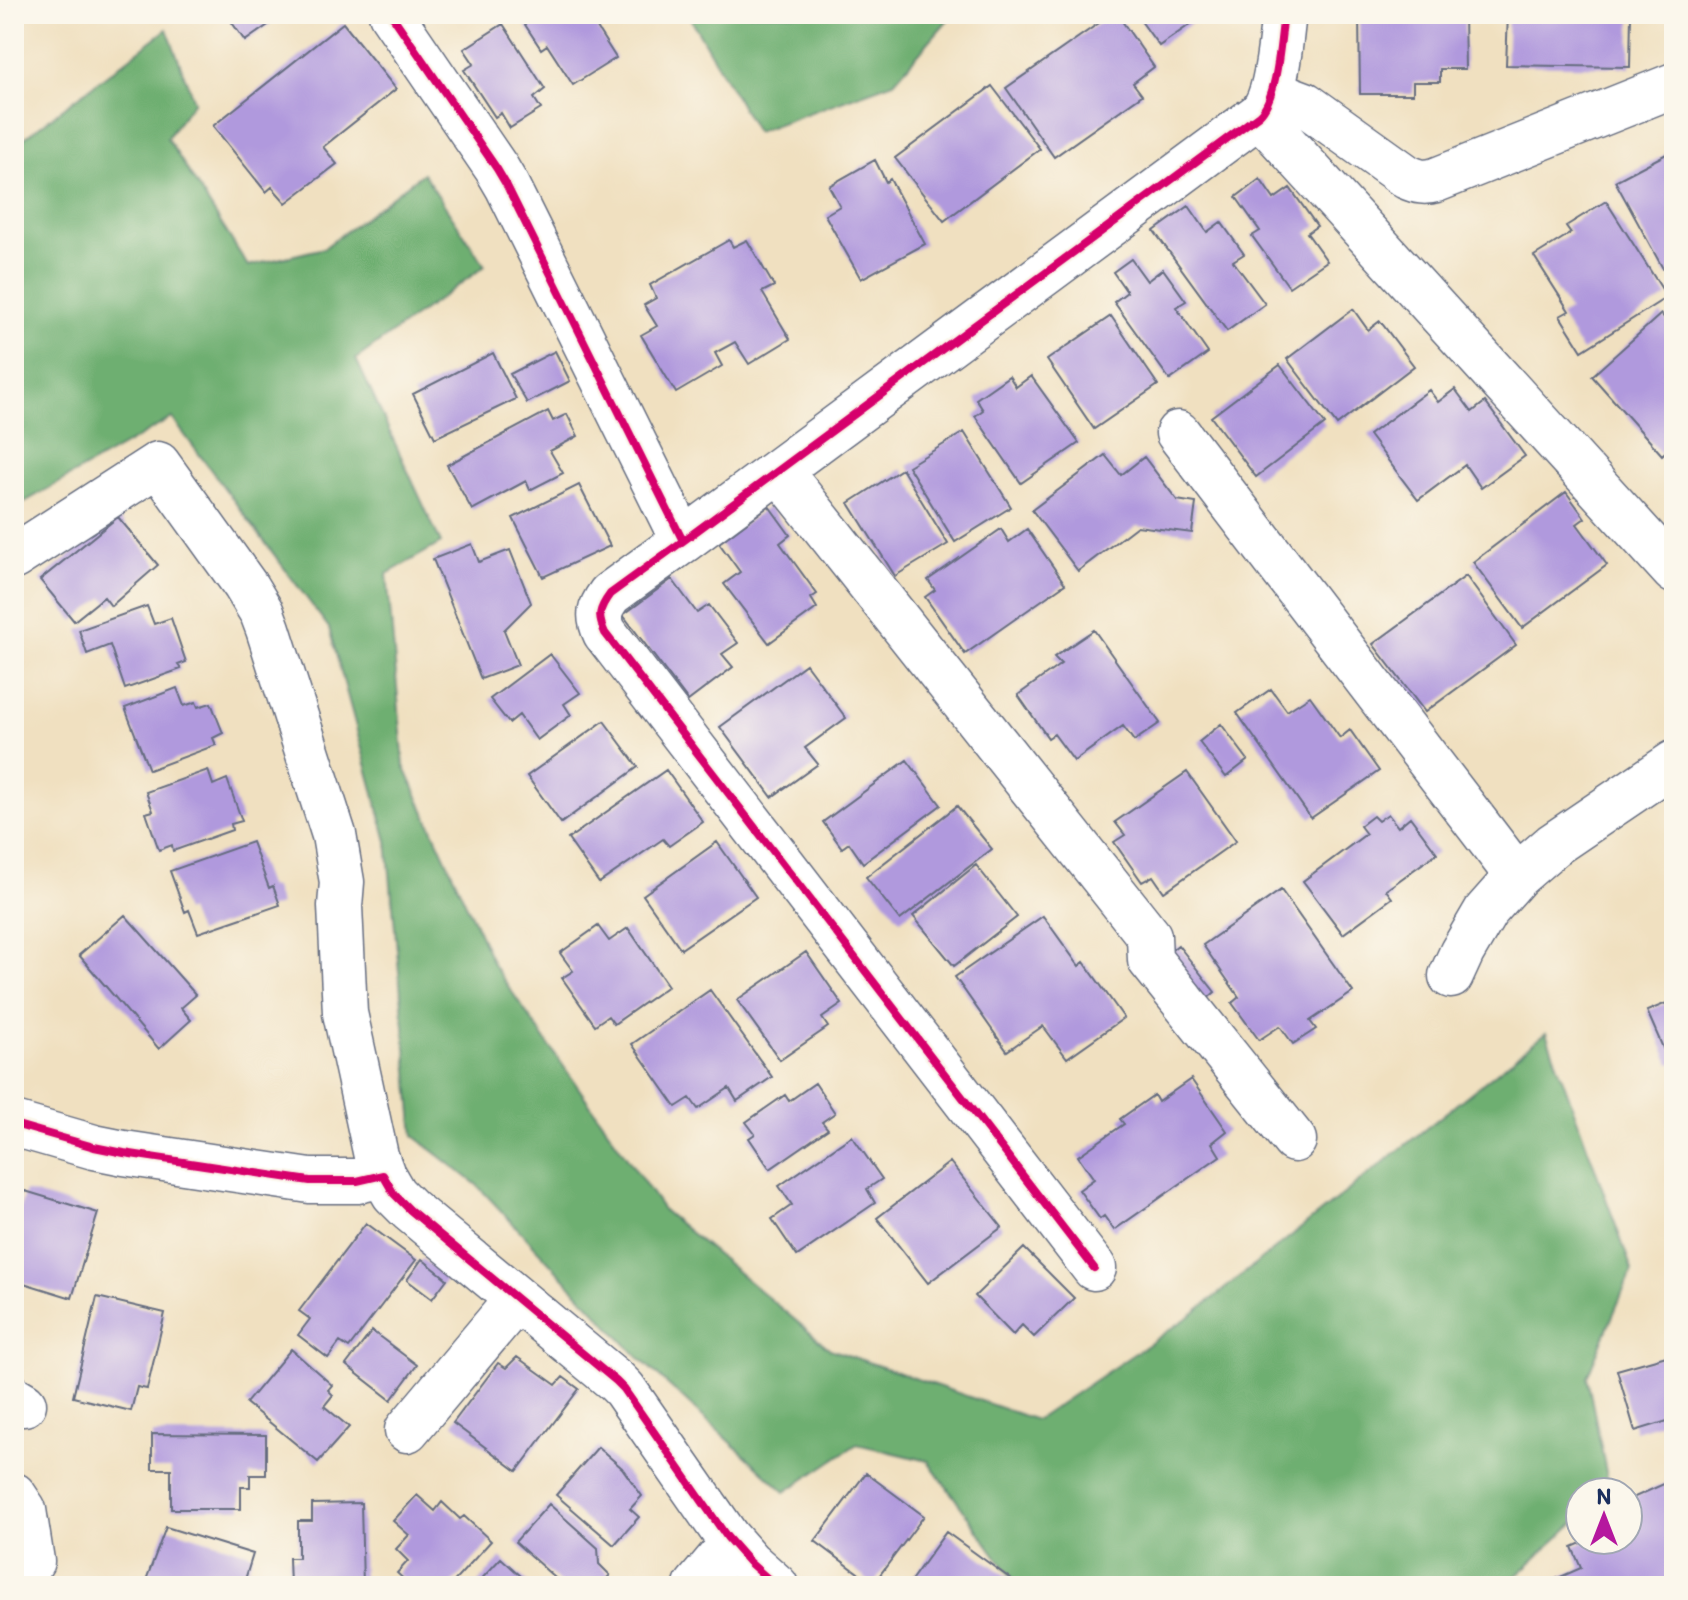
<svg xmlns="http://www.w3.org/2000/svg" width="1688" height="1600" font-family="Itim,sans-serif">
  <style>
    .forest { fill: #6eaf71; stroke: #446f68; stroke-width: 2 }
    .building { fill: #b099dd }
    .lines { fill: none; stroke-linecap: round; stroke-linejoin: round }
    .minor-casing { stroke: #666d80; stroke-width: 47 }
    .minor { stroke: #fff; stroke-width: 44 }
    .cycleway-casing { stroke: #fbf7ec; stroke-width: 13 }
    .cycleway { stroke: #d6006c; stroke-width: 8 }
  </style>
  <rect width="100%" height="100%" fill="#fbf7ec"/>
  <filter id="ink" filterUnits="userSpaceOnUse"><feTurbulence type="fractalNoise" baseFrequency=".0125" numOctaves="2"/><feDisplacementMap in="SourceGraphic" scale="16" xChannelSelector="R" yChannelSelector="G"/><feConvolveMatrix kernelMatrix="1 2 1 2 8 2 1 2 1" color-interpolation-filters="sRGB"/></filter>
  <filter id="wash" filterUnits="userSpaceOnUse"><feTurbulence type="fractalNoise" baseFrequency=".006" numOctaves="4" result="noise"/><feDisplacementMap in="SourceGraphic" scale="32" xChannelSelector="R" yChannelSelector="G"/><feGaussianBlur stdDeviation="1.8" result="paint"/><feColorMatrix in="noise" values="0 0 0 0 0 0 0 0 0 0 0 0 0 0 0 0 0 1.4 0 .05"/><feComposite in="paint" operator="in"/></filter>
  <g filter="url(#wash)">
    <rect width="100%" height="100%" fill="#f0e0c0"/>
    <path class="forest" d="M 688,14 L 953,14 L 894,82 L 756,132 Z
      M 167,29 L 194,101 L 167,138 L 248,266 L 324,248 L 423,173 L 485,266 L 356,359 L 441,543 L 387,574 L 404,766 L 494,966 L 664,1211 L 830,1349 L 1036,1420 L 1193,1314 L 1546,1033 L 1632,1270 L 1587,1377 L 1610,1492 L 1580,1492 L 1580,1518 L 1515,1577 L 1460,1586 L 1018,1586 L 928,1461 L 857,1444 L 785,1492 L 638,1357 L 477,1185 L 414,1136 L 387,841 L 329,628 L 172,418 L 14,508 L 14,146 Z"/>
    <g id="blocks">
      <path class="building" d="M 226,14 L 284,14 L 245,41 Z
        M 518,14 L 588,14 L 616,58 L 573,85 L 547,45 L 541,49 Z
        M 1112,14 L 1117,14 L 1154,67 L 1133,83 L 1142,95 L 1054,157 L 1006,88 Z
        M 1136,14 L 1190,14 L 1195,21 L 1159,46 Z
        M 1359,14 L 1464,14 L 1465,69 L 1440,69 L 1440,82 L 1413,82 L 1413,94 L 1360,94 Z
        M 1508,14 L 1631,14 L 1630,67 L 1506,65 Z
        M 343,23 L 396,89 L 323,147 L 337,164 L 286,203 L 272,187 L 266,192 L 213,126 Z
        M 503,24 L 545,89 L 534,98 L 541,109 L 510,128 L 501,113 L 495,117 L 464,70 L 474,64 L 464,49 Z
        M 992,86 L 1040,149 L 944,221 L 895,158 Z
        M 1674,150 L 1674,272 L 1667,276 L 1615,181 Z
        M 875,160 L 886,182 L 890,179 L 925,244 L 861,279 L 825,215 L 840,206 L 829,186 Z
        M 1260,179 L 1274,199 L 1290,188 L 1317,226 L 1307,233 L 1327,261 L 1289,287 L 1252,236 L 1260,231 L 1236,197 Z
        M 1606,201 L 1667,297 L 1582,351 L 1560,316 L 1569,311 L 1534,256 L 1571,233 L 1566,226 Z
        M 1189,206 L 1207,232 L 1221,222 L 1244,254 L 1233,261 L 1265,304 L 1227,331 L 1154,231 Z
        M 729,240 L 733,247 L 747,240 L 774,286 L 762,292 L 790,339 L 749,364 L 735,342 L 715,353 L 722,366 L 676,393 L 641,335 L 657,326 L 644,305 L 656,298 L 650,285 Z
        M 1131,259 L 1147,281 L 1163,269 L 1186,301 L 1176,307 L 1208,353 L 1170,380 L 1114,302 L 1127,292 L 1113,272 Z
        M 1353,309 L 1368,330 L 1380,321 L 1414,366 L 1337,425 L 1287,359 Z
        M 1661,314 L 1674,329 L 1674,444 L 1662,455 L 1592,376 Z
        M 1111,316 L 1158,385 L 1094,429 L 1047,360 Z
        M 555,351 L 570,381 L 527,403 L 510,374 Z
        M 493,353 L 516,399 L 435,438 L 413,394 Z
        M 1280,365 L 1325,424 L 1256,477 L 1211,417 Z
        M 1009,376 L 1016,387 L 1031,376 L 1079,443 L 1021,483 L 975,416 L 983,410 L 976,399 Z
        M 1455,389 L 1472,412 L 1485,402 L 1525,456 L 1481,488 L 1465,465 L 1418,500 L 1369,435 L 1429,390 L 1438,402 Z
        M 548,411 L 553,421 L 567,414 L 578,436 L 550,451 L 563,473 L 530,490 L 526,481 L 472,510 L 447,465 Z
        M 964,432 L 1011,507 L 955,542 L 908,466 Z
        M 1105,455 L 1121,475 L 1144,457 L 1177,500 L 1196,503 L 1192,533 L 1137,526 L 1078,571 L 1032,510 Z
        M 902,469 L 948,544 L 895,576 L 849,503 Z
        M 579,485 L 610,546 L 543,577 L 513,518 Z
        M 1566,492 L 1585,518 L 1577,524 L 1607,565 L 1522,628 L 1473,562 Z
        M 769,506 L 790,535 L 780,543 L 817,594 L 811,598 L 817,608 L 769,643 L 724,584 L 740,572 L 719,543 Z
        M 118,517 L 158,565 L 111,606 L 104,597 L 74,621 L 40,580 Z
        M 1001,529 L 1009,542 L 1027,529 L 1065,584 L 965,654 L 925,597 L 935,590 L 928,580 Z
        M 472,544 L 479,562 L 510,550 L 531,603 L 504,630 L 518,665 L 481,679 L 433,559 Z
        M 1466,576 L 1516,645 L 1425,712 L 1373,644 Z
        M 672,579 L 697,613 L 709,605 L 738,643 L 722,654 L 733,667 L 688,701 L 623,615 Z
        M 147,606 L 154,624 L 171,618 L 186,662 L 178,665 L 181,669 L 125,689 L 110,645 L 87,654 L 79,630 Z
        M 1094,630 L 1160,723 L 1134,741 L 1123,726 L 1074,761 L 1054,734 L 1048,738 L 1018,695 L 1061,664 L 1054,657 Z
        M 550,654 L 580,693 L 564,704 L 571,715 L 537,740 L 519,715 L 509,723 L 490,699 Z
        M 806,664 L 846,718 L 805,748 L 818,764 L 772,797 L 720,727 Z
        M 177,688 L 184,706 L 196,702 L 198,707 L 211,703 L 223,733 L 213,738 L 216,745 L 149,770 L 125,708 Z
        M 1271,689 L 1287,711 L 1310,696 L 1340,738 L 1350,730 L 1379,771 L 1311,818 L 1237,713 Z
        M 604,721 L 638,767 L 561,823 L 527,776 Z
        M 1221,724 L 1248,760 L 1226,777 L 1199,742 Z
        M 907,760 L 941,805 L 863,863 L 849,843 L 842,848 L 823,822 Z
        M 208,770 L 213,785 L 227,779 L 242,821 L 231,824 L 232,830 L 173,851 L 172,845 L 159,850 L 146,813 L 153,811 L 146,792 Z
        M 666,770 L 703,822 L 669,846 L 663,839 L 599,883 L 568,839 Z
        M 1187,772 L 1236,841 L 1164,892 L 1153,876 L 1142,882 L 1114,842 L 1125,835 L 1115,822 Z
        M 957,806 L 992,849 L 900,920 L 866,877 Z
        M 1388,814 L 1398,827 L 1410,817 L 1437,853 L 1386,890 L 1392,898 L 1343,934 L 1303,881 L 1366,834 L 1360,826 L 1373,816 L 1378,821 Z
        M 252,842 L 269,888 L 273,886 L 280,905 L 198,933 L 189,910 L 185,912 L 170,871 Z
        M 717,842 L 756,897 L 681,949 L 643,895 Z
        M 976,865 L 1017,917 L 954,966 L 913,916 Z
        M 1281,890 L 1353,992 L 1310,1021 L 1316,1029 L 1293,1044 L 1280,1026 L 1259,1040 L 1232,1003 L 1239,997 L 1203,945 Z
        M 125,915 L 196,995 L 181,1008 L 191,1020 L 159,1049 L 79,955 Z
        M 1043,916 L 1079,966 L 1084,962 L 1124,1018 L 1067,1058 L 1043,1026 L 1007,1051 L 955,977 Z
        M 598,926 L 609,941 L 628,928 L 668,986 L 614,1024 L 608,1016 L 595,1025 L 562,978 L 573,971 L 560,953 Z
        M 1178,945 L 1215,992 L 1200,1005 L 1162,958 Z
        M 806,952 L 842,1004 L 822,1018 L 828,1027 L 780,1060 L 737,1000 Z
        M 710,990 L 772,1077 L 737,1101 L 729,1088 L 698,1109 L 690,1098 L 676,1107 L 632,1044 Z
        M 1674,1000 L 1674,1063 L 1670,1064 L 1647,1011 Z
        M 1191,1079 L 1227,1131 L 1212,1143 L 1220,1156 L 1114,1230 L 1104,1216 L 1100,1219 L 1079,1190 L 1094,1179 L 1078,1156 L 1124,1124 L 1120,1119 L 1154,1095 L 1158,1102 Z
        M 815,1083 L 835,1113 L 822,1122 L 828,1129 L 770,1169 L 749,1138 L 755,1134 L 746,1122 L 785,1095 L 789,1101 Z
        M 852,1136 L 882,1179 L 867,1189 L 875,1203 L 797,1256 L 772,1219 L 792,1205 L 779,1186 Z
        M 950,1162 L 1002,1227 L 928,1283 L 877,1218 Z
        M 25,1191 L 98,1213 L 72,1298 L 14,1280 L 14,1227 Z
        M 366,1223 L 416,1260 L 349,1348 L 340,1342 L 328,1358 L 298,1335 L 310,1319 L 299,1311 Z
        M 1024,1248 L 1074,1298 L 1034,1337 L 1022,1325 L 1013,1335 L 975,1296 Z
        M 422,1259 L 447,1279 L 432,1299 L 407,1280 Z
        M 97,1297 L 165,1313 L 147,1389 L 137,1387 L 131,1411 L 73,1397 Z
        M 372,1331 L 417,1365 L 391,1400 L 346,1365 Z
        M 291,1349 L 332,1385 L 328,1390 L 333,1395 L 324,1406 L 349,1427 L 318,1462 L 246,1403 Z
        M 1670,1355 L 1674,1368 L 1674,1419 L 1635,1431 L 1617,1370 Z
        M 517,1357 L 556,1385 L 563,1377 L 579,1389 L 517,1471 L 453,1423 L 498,1363 L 506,1368 Z
        M 152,1434 L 266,1435 L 266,1475 L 250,1475 L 250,1487 L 241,1487 L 241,1509 L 171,1509 L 171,1469 L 152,1469 Z
        M 598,1447 L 622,1468 L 642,1496 L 630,1509 L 639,1517 L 614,1545 L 556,1495 Z
        M 866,1473 L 924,1516 L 873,1584 L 815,1541 Z
        M 1668,1482 L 1674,1497 L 1674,1586 L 1540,1586 L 1581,1568 L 1572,1547 L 1588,1540 L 1628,1540 L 1628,1513 L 1633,1511 L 1628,1500 Z
        M 417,1495 L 435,1511 L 442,1502 L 460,1519 L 464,1516 L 491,1541 L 450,1586 L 411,1586 L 397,1573 L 408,1561 L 396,1549 L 409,1535 L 393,1521 Z
        M 361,1503 L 363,1586 L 290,1586 L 289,1558 L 298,1558 L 298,1521 L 312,1521 L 312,1504 Z
        M 549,1504 L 598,1548 L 599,1564 L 610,1575 L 600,1586 L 564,1586 L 515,1542 Z
        M 166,1527 L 253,1554 L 243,1586 L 153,1586 L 145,1583 Z
        M 946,1532 L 1011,1579 L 1006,1586 L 907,1586 Z
        M 501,1558 L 532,1586 L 475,1586 Z"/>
    </g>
  </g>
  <g filter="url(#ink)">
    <use href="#blocks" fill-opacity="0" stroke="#666d80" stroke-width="2"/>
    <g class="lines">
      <defs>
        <path id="minor" d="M 391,14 L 497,169 L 507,186 L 683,541 L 1259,115 C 1278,97 1280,41 1284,14
          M 1273,92 L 1305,104 L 1407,177 C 1418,182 1425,183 1436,180 L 1674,85
          M 1259,115 L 1674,571
          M 1178,433 L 1517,876
          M 779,470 L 1149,936 L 1150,960 L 1294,1140
          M 683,541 L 610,594 C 599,609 597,616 605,633 L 1094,1268
          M 14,557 L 158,464 L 245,585 L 262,613 L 268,629 L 334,835 L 342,882 L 340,906 L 345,1013 L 376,1156 L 383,1175
          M 1451,976 L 1462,952 L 1486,911 L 1517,876 L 1553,845 L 1674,763
          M 14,1124 L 94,1147 L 124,1153 L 310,1181 L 357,1181 L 383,1175 L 394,1194 L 410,1210 L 616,1381 L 624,1389 L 727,1537 L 749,1562 L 776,1586
          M 14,1398 L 24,1404
          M 407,1430 L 517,1299
          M 14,1495 L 24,1510 L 32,1561
          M 696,1586 L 732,1543"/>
      </defs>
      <use href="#minor" class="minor-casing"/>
      <use href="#minor" class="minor"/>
      <defs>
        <path id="cycleway" d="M 391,14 L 497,169 L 507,186 L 683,541 L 1259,115 C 1278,97 1280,41 1284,14
          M 683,541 L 610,594 C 599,609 597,616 605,633 L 1094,1268
          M 14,1124 L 94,1147 L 124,1153 L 310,1181 L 357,1181 L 383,1175 L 394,1194 L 410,1210 L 616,1381 L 624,1389 L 727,1537 L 749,1562 L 776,1586"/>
      </defs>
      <use href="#cycleway" class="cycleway-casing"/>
      <use href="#cycleway" class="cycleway"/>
    </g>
  </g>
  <rect width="1688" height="1600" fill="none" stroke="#fbf7ec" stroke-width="48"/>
  <g transform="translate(1604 1516)"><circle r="38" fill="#fbf7ec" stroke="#a1a7b3" stroke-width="2"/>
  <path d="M0-6L14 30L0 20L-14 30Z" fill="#b5179e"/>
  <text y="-12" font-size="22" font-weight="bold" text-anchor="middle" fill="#1b2f5e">N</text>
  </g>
</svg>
